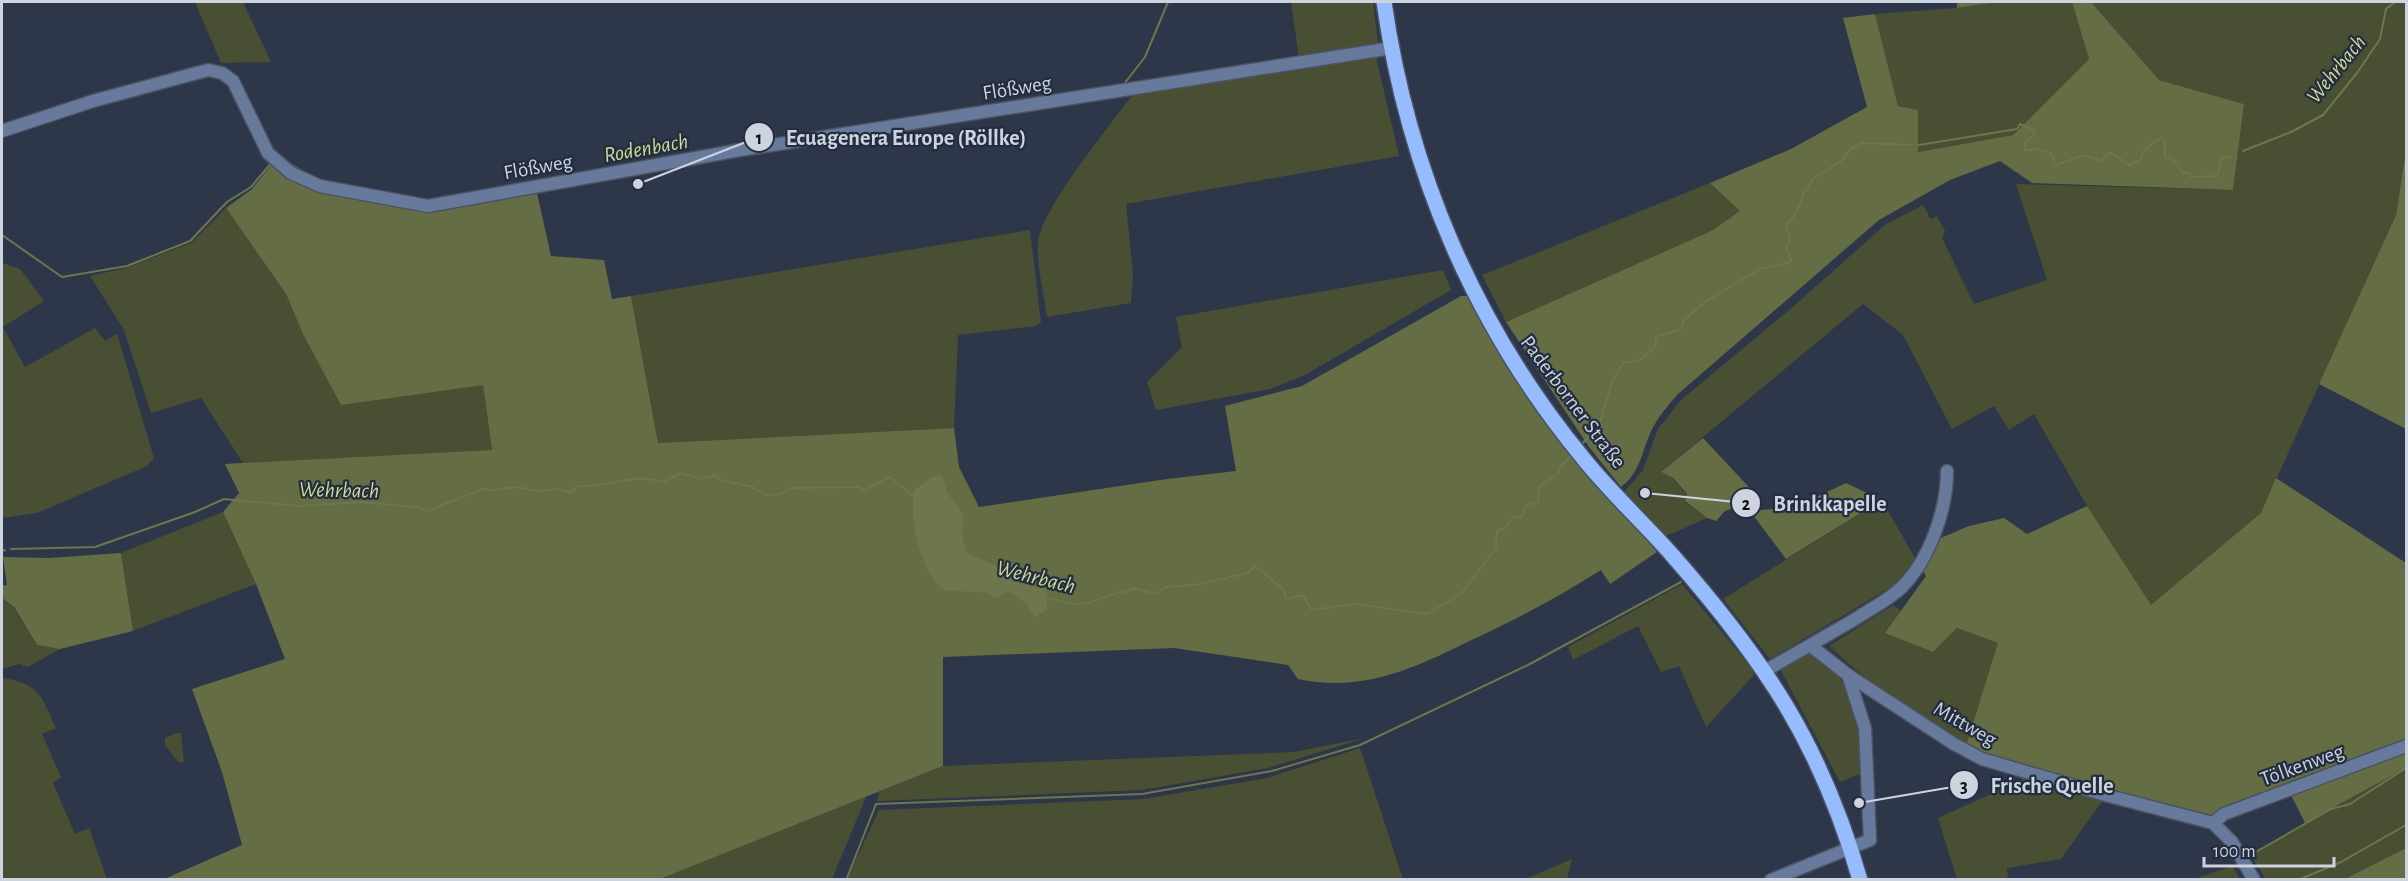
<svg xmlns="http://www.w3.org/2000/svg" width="2408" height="881" font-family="'Alegreya Sans',sans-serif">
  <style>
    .green { fill: #494f33 }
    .forest { fill: #656d44 }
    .water { fill: #6d764c }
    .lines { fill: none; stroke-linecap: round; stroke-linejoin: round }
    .stream { stroke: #6d764c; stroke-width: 2 }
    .minor-casing { stroke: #4a5364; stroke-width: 15 }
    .major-casing { stroke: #4a5364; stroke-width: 18 }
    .minor { stroke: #687a9b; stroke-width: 12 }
    .major { stroke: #96bcfe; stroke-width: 15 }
    .labels { text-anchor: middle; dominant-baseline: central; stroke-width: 4.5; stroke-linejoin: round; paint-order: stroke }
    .street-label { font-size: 21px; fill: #cdd4e0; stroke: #232d3f }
    .water-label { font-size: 22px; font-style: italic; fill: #cddb96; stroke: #232d3f }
    .leader { fill: none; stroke: #cdd4e0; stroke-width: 2 }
    .callout-dot { fill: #cdd4e0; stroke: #232d3f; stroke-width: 2 }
    .mark-label { font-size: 18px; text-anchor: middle; font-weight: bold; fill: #111 }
    .callout-label { font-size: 22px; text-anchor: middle; font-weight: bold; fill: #cdd4e0; stroke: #232d3f; stroke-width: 4.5; stroke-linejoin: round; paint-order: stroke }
  </style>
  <rect width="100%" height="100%" fill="#2d3749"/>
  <path class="green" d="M 195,2 L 243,2 L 271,62 L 221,63 Z
    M 1291,2 L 1373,2 L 1378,43 L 1375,47 L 1299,58 Z
    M 1998,2 L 2072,2 L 2089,59 L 2013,135 L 1917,152 L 1918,110 L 1898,106 L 1875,14 L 1957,8 Z
    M 2091,2 L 2406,2 L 2406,149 L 2396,215 L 2261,513 L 2151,606 L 2087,506 L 2034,414 L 2009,430 L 1994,406 L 1952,429 L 1903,335 L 1863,304 L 1661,472 L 1672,478 L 1687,495 L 1685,502 L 1707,518 L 1666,536 L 1624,492 L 1643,470 L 1658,429 L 1681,400 L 1795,305 L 1886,224 L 1923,205 L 1931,219 L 1937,216 L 1945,231 L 1942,238 L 1974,304 L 2047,280 L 2016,184 L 2233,190 L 2244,104 L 2159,80 Z
    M 1376,57 L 1399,156 L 1126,204 L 1133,273 L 1131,303 L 1047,317 C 1044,294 1037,268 1038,244 C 1038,213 1109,127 1130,98 L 1137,93 Z
    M 1710,183 L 1741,211 L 1713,230 L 1506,322 L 1482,275 Z
    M 226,208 L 286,294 L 303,334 L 483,385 L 492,451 L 243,463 L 201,398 L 151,413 L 124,330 L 90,276 L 126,268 L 191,243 Z
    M 1030,230 L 1041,322 L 1035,326 L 958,335 L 954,428 L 658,443 L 631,296 Z
    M 3,263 L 20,269 L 44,301 L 3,327 L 25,367 L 95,328 L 105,341 L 117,334 L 154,458 L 147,466 L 37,513 L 2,518 L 2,264 Z
    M 1443,270 L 1451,290 L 1303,376 L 1270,389 L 1156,410 L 1147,382 L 1182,347 L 1176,317 Z
    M 1882,500 L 1916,560 L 1898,583 L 1770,659 L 1723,599 Z
    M 223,512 L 256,584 L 133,631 L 121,553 Z
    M 1682,584 L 1754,671 L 1753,676 L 1706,727 L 1679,666 L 1661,672 L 1638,626 L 1573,660 L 1568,647 Z
    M 2,598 L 13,607 L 37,645 L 60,649 L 28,667 L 19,664 L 2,669 Z
    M 1893,605 L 1901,611 L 1886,633 L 1933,652 L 1957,628 L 1999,643 L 1966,746 L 1864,677 L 1829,646 Z
    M 1808,653 C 1818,654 1823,661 1831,668 C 1860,697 1862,735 1863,773 L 1840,782 L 1780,669 Z
    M 4,678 C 41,685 41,696 56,728 L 42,734 L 61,777 L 53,783 L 75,834 L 89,828 L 107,879 L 2,879 L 2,680 Z
    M 176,733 L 181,733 L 184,762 L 178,762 L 165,745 L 165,738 Z
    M 1365,738 L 1268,768 L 1142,790 L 877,801 L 879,792 L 943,766 L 1294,752 Z
    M 1360,748 L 1403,879 L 847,879 L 879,810 L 1144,799 L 1267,778 Z
    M 2406,768 L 2406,848 L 2345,880 L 2266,879 L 2250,854 Z
    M 2026,778 L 2103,800 L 2061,859 L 2007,868 L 2008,879 L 1957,879 L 1938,818 Z
    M 866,797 L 832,879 L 660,879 Z
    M 1572,859 L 1567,879 L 1526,879 Z
    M 2232,866 L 2240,879 L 2194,879 Z"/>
  <path class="forest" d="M 1957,2 L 1998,2 L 1957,8 Z
    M 2072,2 L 2091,2 L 2159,80 L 2244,104 L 2233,190 L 2032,183 L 2000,161 L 1950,180 L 1879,220 L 1678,394 C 1668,405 1659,416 1652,429 C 1642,450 1641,472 1621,487 L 1589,447 L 1506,322 L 1713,230 L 1740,211 L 1710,183 L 1791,149 L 1867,107 L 1843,18 L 1875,14 L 1898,106 L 1918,110 L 1918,152 L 2013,135 L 2089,59 Z
    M 2406,149 L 2406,429 L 2319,384 L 2396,215 Z
    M 272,164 L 289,174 L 428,210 L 537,193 L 551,256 L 604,260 L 612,299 L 631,296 L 658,443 L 954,428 L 959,467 L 979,507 L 1167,479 L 1236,471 L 1225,406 L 1302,386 L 1461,296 L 1469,296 L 1579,458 L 1657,552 L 1610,584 L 1601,570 C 1560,596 1519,618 1476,638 C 1416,667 1366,693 1298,679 L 1288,665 L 1174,648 L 943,657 L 943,766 L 660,879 L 162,880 L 242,845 L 222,772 L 192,689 L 285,659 L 256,584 L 223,512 L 239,493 L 225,464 L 492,450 L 483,385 L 341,405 L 303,334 L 286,294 L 226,208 L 252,189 Z
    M 1703,438 L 1761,500 L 1725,511 L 1716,521 L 1707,518 L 1685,501 L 1687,494 L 1673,478 L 1661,472 Z
    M 2276,478 L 2406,563 L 2406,768 L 2305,823 L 2287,787 L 2209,816 L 2014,765 L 1966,746 L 1998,643 L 1957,628 L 1933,652 L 1885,633 L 1926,576 L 1921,568 L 1936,540 L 1969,526 L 2004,518 L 2027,534 L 2087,506 L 2151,605 L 2261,513 Z
    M 1846,483 L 1882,500 L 1786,559 L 1750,511 L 1795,507 Z
    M 121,553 L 133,631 L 60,649 L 37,645 L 14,607 L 2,598 L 2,586 L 7,585 L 3,557 L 49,558 Z
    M 2406,848 L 2406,879 L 2345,879 Z"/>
  <path class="water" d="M 942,476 L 948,494 L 963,514 L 962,533 L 966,553 L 1009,571 L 1012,581 L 1046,589 L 1047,609 L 1035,618 C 1028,604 1022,598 1008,592 L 995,598 L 987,593 L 944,590 C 920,573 909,518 914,490 L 932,477 Z"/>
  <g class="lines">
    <path class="stream" d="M 1124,84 L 1145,57 L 1168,2
      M 1919,145 L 2017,129 L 2020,124 L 2032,129 L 2035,134 L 2025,144 L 2025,150 L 2036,149 L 2051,153 L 2055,165 L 2085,155 L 2102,161 L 2106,155 L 2112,153 L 2130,166 L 2133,162 L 2140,161 C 2143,148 2151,144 2161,138 L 2165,141 L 2165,156 L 2174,160 L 2183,174 L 2188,172 L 2191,177 L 2217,176 L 2221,159 L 2230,156
      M 2243,151 L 2291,132 L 2323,115 L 2357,73 L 2380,39 L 2386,9 L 2395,2
      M 289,163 L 305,173
      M 2,235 L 62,277 L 127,266 L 190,241 L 227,202 L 251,187 L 272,162
      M 1580,446 L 1599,426 L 1613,379 L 1624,362 C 1644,362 1642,359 1656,345 L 1656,337 L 1681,329 L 1685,319 L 1706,301 L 1760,269 L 1789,263 L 1791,260 L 1786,249 L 1790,241 L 1786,226 L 1797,212 L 1804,193 L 1813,179 L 1841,161 L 1851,149 L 1863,143 L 1912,145
      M 11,549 L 95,547 L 195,512 L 224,499 L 300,506 L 362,502 L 416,507 L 427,511 L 483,489 L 495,490 L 516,487 L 538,491 L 557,489 L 571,493 L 576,487 C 586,485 596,486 605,484 C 626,481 641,475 662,482 L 681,473 L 700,479 L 715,475 L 721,480 L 752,487 L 767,495 L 781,494 L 791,488 L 859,487 L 864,491 L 890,477 L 915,497
      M 2,551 L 5,550
      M 1044,597 L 1073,604 L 1088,603 L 1122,591 L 1127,593 L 1132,588 L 1156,594 L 1166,587 L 1200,584 L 1248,573 L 1255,566 L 1284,590 L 1286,599 L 1303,595 L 1312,610 L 1355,604 L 1427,614 L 1461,594 L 1496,548 L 1497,531 L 1506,528 L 1513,517 L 1521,517 L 1527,505 L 1538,502 L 1539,487 L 1559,473 L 1559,468 L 1572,455
      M 2247,857 L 2331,809 L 2350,804 L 2406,768
      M 847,878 L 876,804 L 1142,794 L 1272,771 L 1360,745 L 1528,665 L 1681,582
      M 2298,880 L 2341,862 L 2406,825"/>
    <defs>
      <path id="minor" d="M 2,131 L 93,101 L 208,70 L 222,73 L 233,81 L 268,153 L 291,173 L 320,186 L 428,206 L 740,150 L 1392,48
        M 1811,646 L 1848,675 L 1954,744 L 1982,759 L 2109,796 L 2213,823 L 2232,842 L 2254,880
        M 1765,671 C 1797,652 1829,635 1860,616 C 1874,607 1890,599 1902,587 C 1930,559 1947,509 1947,471
        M 2213,823 L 2224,814 L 2406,746
        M 1771,880 L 1870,840 L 1865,728 L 1848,675"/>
      <path id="major" d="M 1384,2 C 1408,170 1475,327 1583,458 C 1611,493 1644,523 1673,556 C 1765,661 1821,744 1860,880"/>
    </defs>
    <use href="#minor" class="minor-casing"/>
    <use href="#major" class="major-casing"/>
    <use href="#minor" class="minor"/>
    <use href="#major" class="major"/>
  </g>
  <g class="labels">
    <g class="street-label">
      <text transform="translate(1017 88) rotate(-9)">Flößweg</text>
      <text transform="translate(538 167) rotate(-10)">Flößweg</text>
      <text transform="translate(1573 402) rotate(53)">Paderborner Straße</text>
      <text transform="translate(1965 724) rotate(30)">Mittweg</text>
      <text transform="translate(2302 765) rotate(-20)">Tölkenweg</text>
    </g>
    <g class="water-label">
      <text transform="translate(2336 69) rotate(-51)">Wehrbach</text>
      <text transform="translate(646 148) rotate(-10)">Rodenbach</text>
      <text transform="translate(339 490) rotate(1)">Wehrbach</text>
      <text transform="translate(1036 577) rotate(14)">Wehrbach</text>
    </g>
  </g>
  <path class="leader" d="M638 184L759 137M1645 493L1746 503M1859 803L1964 785"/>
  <g class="callout-dot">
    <circle cx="638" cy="184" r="6"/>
    <circle cx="1645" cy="493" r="6"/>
    <circle cx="1859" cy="803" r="6"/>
    <circle cx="759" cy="137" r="15"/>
    <circle cx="1746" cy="503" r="15"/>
    <circle cx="1964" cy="785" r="15"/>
  </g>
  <g class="mark-label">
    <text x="759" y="144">1</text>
    <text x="1746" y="510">2</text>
    <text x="1964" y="792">3</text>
  </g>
  <g class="callout-label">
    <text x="906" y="145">Ecuagenera Europe (Röllke)</text>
    <text x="1830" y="511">Brinkkapelle</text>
    <text x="2052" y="793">Frische Quelle</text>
  </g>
  <rect width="2408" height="881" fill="none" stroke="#cdd4e0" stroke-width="6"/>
  <path d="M2204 857v9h130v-9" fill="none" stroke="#cdd4e0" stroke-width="3"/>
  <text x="2213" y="857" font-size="18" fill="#cdd4e0" stroke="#232d3f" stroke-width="4.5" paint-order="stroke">100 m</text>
</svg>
